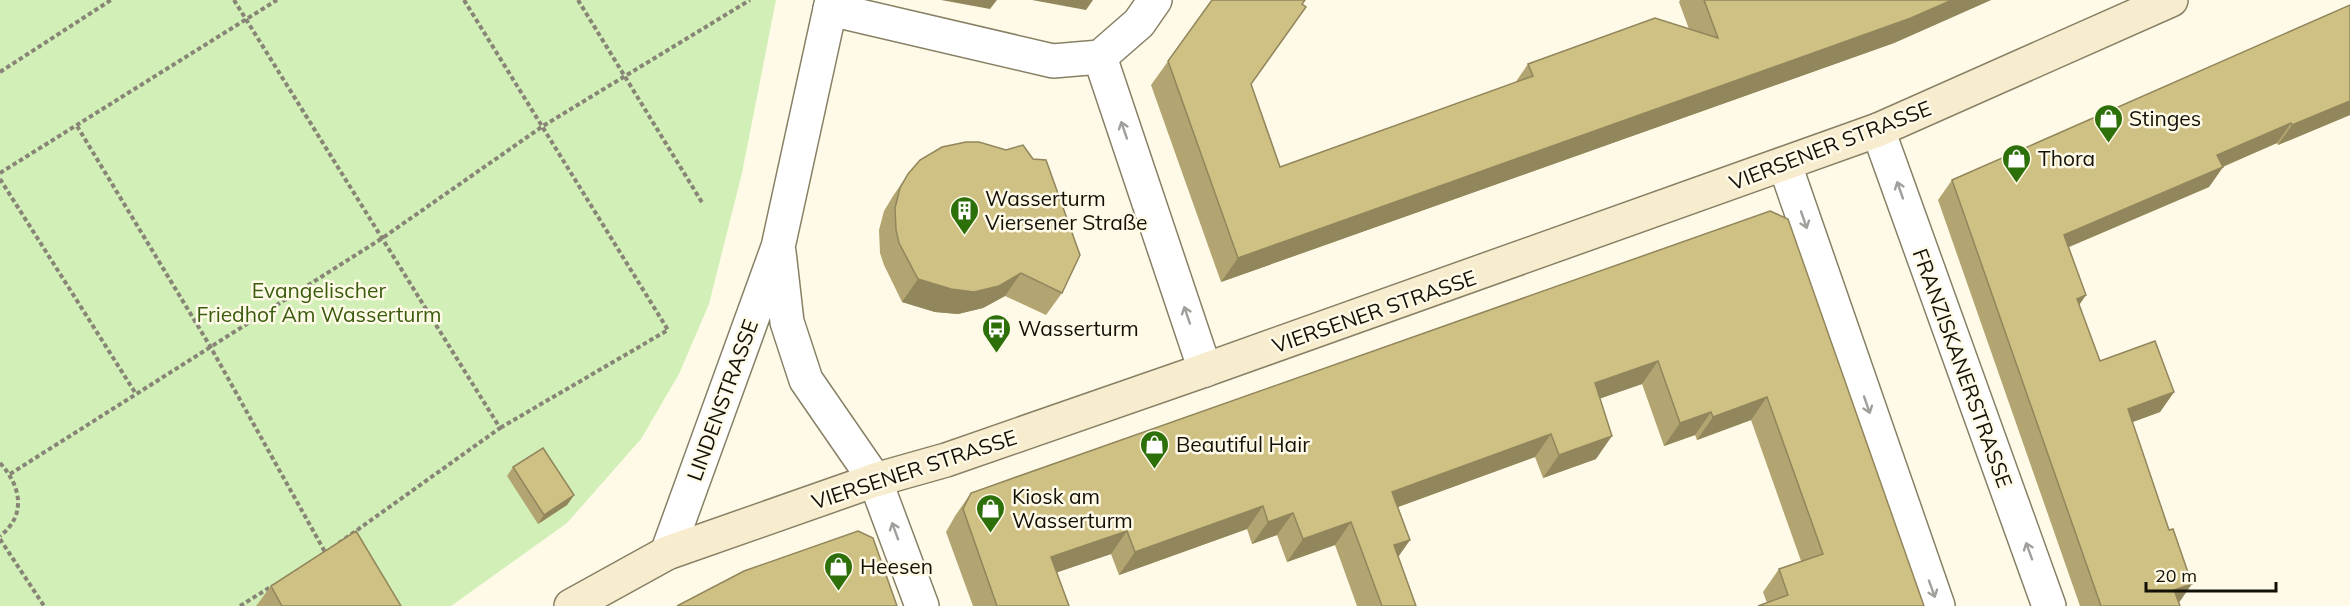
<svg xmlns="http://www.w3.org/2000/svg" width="2350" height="606" font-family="Mulish,sans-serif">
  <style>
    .green { fill: #d1efb7 }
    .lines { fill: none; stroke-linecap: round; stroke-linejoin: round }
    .minor-casing { stroke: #878065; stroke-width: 36 }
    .tertiary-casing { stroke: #878065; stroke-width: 36 }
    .secondary-casing { stroke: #878065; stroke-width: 36 }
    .path { stroke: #888476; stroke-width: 4; stroke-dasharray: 4.5 3; stroke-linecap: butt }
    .minor { stroke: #fff; stroke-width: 33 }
    .tertiary { stroke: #fff; stroke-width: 33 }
    .secondary { stroke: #f8ecce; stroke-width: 33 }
    .wall { fill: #b2a571 }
    .shaded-wall { fill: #91865c }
    .building { fill: #cfc083; stroke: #91865c; stroke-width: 1.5 }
    .oneway { stroke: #a19f9b }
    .labels { text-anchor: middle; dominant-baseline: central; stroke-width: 5; stroke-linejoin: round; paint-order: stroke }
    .poi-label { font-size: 21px; fill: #131006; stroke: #fffae8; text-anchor: start }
    .street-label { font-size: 21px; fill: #131006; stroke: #fffae8 }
    .park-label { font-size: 21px; fill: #395b0b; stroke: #fffae8 }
  </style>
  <rect width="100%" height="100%" fill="#fffae8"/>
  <path class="green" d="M 0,0 L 776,0 L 742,173 L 709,304 L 679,374 L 641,439 L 567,523 L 451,606 L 0,606 Z"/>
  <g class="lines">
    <defs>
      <path id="minor" d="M 830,9 L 1053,61 L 1100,57
        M 1100,57 L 1205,370
        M 1100,57 L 1139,23 L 1155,0
        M 1878,130 L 2049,606
        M 1785,165 L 1938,606
        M 875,480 L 922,606"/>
      <path id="tertiary" d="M 779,252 L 787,322 L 806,380 L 875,480
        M 667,553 L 778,247 L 832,0"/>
      <path id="secondary" d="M 571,606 L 667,553 L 875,480 L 946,460 L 1205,370 L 1878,130 L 2171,0"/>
    </defs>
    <use href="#minor" class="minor-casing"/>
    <use href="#tertiary" class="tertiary-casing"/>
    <use href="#secondary" class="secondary-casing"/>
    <path class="path" d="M 234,0 L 500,428 L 339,543
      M 464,0 L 668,330 L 500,428
      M 578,0 L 703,204
      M 0,72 L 111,0
      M 77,126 L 210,346 L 325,552
      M 0,173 L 277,0
      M 0,179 L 136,394
      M 0,463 C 21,486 27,515 0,536
      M 10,474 L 381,239 L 543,126 L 750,0
      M 0,539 L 44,606
      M 240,606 L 272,586"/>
    <use href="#minor" class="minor"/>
    <use href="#tertiary" class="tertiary"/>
    <use href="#secondary" class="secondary"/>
  </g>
  <path class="wall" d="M 1212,0 L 1280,167 L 1515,83 L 1528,64 L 1689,29 L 1679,2 L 1680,0 L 1991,0 L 1894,43 L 1221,282 L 1151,85 Z
    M 2350,5 L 2350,115 L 2278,145 L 2277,143 L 2223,167 L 2209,187 L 2069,247 L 2086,295 L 2079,305 L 2100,361 L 2174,392 L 2160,412 L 2132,422 L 2180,606 L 2080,606 L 1938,200 L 1952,180 Z
    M 908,174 L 1062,293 L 1046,315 L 1005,296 L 983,308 L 958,314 L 935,312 L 902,302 L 884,265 L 880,253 L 879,230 L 884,211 L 893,196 Z
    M 1770,211 L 1924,606 L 1767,603 L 1763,592 L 1779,569 L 1801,561 L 1751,420 L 1697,440 L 1695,435 L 1664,446 L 1642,384 L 1600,398 L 1596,459 L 1543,478 L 1535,457 L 1398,507 L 1410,540 L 1398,556 L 1416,606 L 1357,606 L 1335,545 L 1287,562 L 1277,535 L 1252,544 L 1247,529 L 1119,575 L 1111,554 L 1057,572 L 1069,606 L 973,606 L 946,532 L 955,516 L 971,493 Z
    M 513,467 L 574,495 L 567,505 L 538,524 L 507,476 Z
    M 271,586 L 401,606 L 256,606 Z"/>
  <path class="shaded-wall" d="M 941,0 L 997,0 L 990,9 Z
    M 1032,0 L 1093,0 L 1086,10 Z
    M 1952,0 L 1991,0 L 1894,43 L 1221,282 L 1238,258 Z
    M 2350,101 L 2350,115 L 2278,145 L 2292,125 Z
    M 2291,123 L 2277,143 L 2203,175 L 2217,155 Z
    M 2223,167 L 2209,187 L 2050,255 L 2064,235 Z
    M 1021,273 L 1005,296 L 983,308 L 958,314 L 935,312 L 902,302 L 918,279 Z
    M 2086,295 L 2072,315 L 2077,299 Z
    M 1658,361 L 1642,384 L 1579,406 L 1595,383 Z
    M 2174,392 L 2160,412 L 2114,429 L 2128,409 Z
    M 1767,397 L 1751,420 L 1697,440 L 1713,417 Z
    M 1711,412 L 1695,435 L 1664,446 L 1680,423 Z
    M 1551,434 L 1535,457 L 1376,515 L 1392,492 Z
    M 1612,436 L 1596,459 L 1543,478 L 1559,455 Z
    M 574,495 L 567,505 L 538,524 L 544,515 Z
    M 1263,506 L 1247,529 L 1119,575 L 1135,552 Z
    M 1293,513 L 1277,535 L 1252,544 L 1268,522 Z
    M 1351,522 L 1335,545 L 1287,562 L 1303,539 Z
    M 1127,531 L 1111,554 L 1035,580 L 1051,557 Z
    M 1410,540 L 1394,563 L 1394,545 Z
    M 2192,584 L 2178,604 L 2174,590 Z"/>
  <path class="building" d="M 1212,0 L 1305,0 L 1302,4 L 1306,7 L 1251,84 L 1280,167 L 1533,76 L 1528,64 L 1655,18 L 1718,38 L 1704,0 L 1952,0 L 1911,18 L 1238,258 L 1168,61 Z
    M 2350,5 L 2350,101 L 2292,125 L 2291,123 L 2217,155 L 2223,167 L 2064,235 L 2086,295 L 2077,299 L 2100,361 L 2155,341 L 2174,392 L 2128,409 L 2169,530 L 2173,529 L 2192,584 L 2174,590 L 2180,606 L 2101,606 L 1952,180 Z
    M 966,142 L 979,142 L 1006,150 L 1023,145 L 1033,159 L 1046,160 L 1080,255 L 1062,293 L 1021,273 L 999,286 L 974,292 L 951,289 L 918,279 L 899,243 L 896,230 L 895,208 L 900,188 L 908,174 L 920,160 L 942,147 Z
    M 1770,211 L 1788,219 L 1924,606 L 1758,606 L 1788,595 L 1779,569 L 1823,554 L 1767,397 L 1713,417 L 1711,412 L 1680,423 L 1658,361 L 1595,383 L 1612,436 L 1559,455 L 1551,434 L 1392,492 L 1410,540 L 1394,545 L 1416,606 L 1382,606 L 1351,522 L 1303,539 L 1293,513 L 1268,522 L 1263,506 L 1135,552 L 1127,531 L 1051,557 L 1069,606 L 997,606 L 963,509 L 971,493 Z
    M 543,448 L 574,495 L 544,515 L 513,467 Z
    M 356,531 L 401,606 L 282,606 L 271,586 Z
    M 858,531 L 873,538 L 897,606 L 677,606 L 744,571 Z"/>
  <defs><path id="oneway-shaft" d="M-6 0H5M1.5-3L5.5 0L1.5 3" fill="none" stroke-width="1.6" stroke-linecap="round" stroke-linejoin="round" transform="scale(1.5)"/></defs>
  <g class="oneway">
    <use href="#oneway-shaft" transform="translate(1124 130) rotate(-109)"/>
    <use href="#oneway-shaft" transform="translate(1900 190) rotate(-109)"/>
    <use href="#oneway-shaft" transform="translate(1804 220) rotate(71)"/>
    <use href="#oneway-shaft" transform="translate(1187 315) rotate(-109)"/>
    <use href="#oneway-shaft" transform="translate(1867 405) rotate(71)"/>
    <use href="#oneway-shaft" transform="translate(895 531) rotate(-110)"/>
    <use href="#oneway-shaft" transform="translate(2029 551) rotate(-110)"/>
    <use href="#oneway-shaft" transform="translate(1932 589) rotate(70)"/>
  </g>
  <defs>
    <symbol id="shop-pin" viewBox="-11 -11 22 30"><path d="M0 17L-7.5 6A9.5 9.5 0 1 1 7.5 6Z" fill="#2d6f08" stroke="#fffae8"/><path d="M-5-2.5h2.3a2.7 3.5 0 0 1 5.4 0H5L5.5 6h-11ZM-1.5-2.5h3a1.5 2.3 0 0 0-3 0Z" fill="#fff"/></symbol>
    <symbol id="building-pin" viewBox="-11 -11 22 30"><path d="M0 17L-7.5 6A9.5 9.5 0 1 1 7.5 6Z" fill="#2d6f08" stroke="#fffae8"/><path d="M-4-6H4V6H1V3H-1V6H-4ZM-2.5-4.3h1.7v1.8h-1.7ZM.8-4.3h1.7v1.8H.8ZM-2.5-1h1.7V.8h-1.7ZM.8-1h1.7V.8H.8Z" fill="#fff"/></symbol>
    <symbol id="bus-pin" viewBox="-11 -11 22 30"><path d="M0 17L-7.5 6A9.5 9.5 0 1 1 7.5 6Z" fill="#2d6f08" stroke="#fffae8"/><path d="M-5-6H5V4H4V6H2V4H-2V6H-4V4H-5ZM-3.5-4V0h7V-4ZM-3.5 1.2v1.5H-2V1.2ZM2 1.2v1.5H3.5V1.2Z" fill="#fff"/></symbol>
  </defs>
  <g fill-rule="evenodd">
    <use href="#shop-pin" x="2092" y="102" width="33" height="45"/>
    <use href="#shop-pin" x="2000" y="142" width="33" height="45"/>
    <use href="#building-pin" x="948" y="194" width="33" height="45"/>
    <use href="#bus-pin" x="980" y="312" width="33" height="45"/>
    <use href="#shop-pin" x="1138" y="428" width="33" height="45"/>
    <use href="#shop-pin" x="974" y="492" width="33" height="45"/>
    <use href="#shop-pin" x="822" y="550" width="33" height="45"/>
  </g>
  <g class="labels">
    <g class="poi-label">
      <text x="2129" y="118">Stinges</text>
      <text x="2038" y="158">Thora</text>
      <text x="985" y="198">Wasserturm<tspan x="985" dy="24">Viersener Straße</tspan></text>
      <text x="1018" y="328">Wasserturm</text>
      <text x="1176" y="444">Beautiful Hair</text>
      <text x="1012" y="496">Kiosk am<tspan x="1012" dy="24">Wasserturm</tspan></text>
      <text x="860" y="566">Heesen</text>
    </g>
    <g class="street-label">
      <text transform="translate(1830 145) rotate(-21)">VIERSENER STRASSE</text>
      <text transform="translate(1374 311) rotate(-19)">VIERSENER STRASSE</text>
      <text transform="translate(1963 368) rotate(70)">FRANZISKANERSTRASSE</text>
      <text transform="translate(722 400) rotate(-70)">LINDENSTRASSE</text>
      <text transform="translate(914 469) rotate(-18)">VIERSENER STRASSE</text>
    </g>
    <g class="park-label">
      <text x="319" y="290">Evangelischer<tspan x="319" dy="24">Friedhof Am Wasserturm</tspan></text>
    </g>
  </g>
  <path d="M2146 582v9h130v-9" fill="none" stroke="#131006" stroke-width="3"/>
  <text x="2155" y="582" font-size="18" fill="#131006" stroke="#fffae8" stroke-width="4.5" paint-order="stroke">20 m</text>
</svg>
